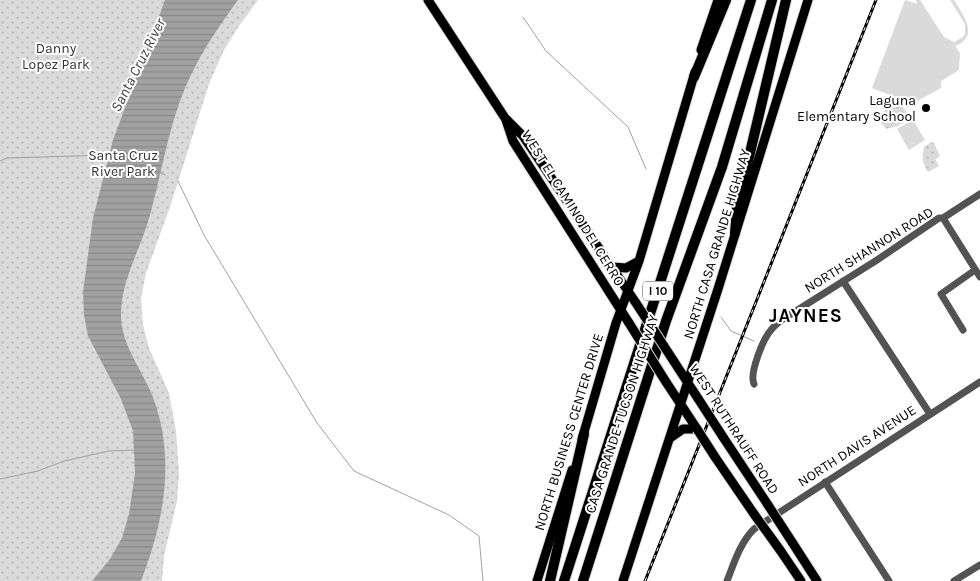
<svg xmlns="http://www.w3.org/2000/svg" width="980" height="581" font-family="Karla,sans-serif">
  <style>
    .grass { fill: #dadada }
    .park { fill: url(#park-dots) }
    .water { fill: url(#water-rules) }
    .lines { fill: none; stroke-linecap: round; stroke-linejoin: round }
    .stream { stroke: #a1a1a1; stroke-width: 1 }
    .major-casing { stroke: #dbdbdb; stroke-width: 11 }
    .highway-casing { stroke: #dbdbdb; stroke-width: 12 }
    .minor { stroke: #535353; stroke-width: 7 }
    .major { stroke: #000; stroke-width: 9 }
    .highway { stroke: #000; stroke-width: 10 }
    .rail-casing { stroke: #000; stroke-width: 3 }
    .rail { stroke: #fff; stroke-width: 1; stroke-dasharray: 4; stroke-linecap: butt }
    .major-bridge-casing { stroke: #dbdbdb; stroke-width: 11; stroke-linecap: butt }
    .major-bridge { stroke: #000; stroke-width: 9 }
    .poi-dot { fill: #000; stroke: #fff; stroke-width: 2 }
    .labels { text-anchor: middle; dominant-baseline: central; stroke-width: 4; stroke-linejoin: round; paint-order: stroke }
    .shield { fill: #fff; stroke: #4c4c4c; stroke-width: 1 }
    .shield-label { font-size: 12px; font-weight: bold; fill: #000 }
    .park-label { font-size: 14px; fill: #313131; stroke: #fff }
    .poi-label { font-size: 14px; fill: #000; stroke: #fff; text-anchor: end }
    .street-label { font-size: 14px; fill: #000; stroke: #fff }
    .water-label { font-size: 15px; font-style: italic; fill: #424242; stroke: #fff }
    .district-label { font-size: 19px; font-weight: bold; letter-spacing: 1px; fill: #000; stroke: #fff }
  </style>
  <defs>
    <pattern id="park-dots" width="8" height="8" patternUnits="userSpaceOnUse" patternTransform="scale(1.25)"><rect width="8" height="8" fill="#dadada"/><path d="M2 2h.1M6 6h.1" fill="none" stroke="#b9b9b9" stroke-width="1.8" stroke-linecap="round"/></pattern>
    <pattern id="water-rules" width="6" height="5" patternUnits="userSpaceOnUse" patternTransform="scale(1.25)"><rect width="6" height="5" fill="#a1a1a1"/><path d="M0 2.5h6" fill="none" stroke="#898989"/></pattern>
  </defs>
  <rect width="100%" height="100%" fill="#fff"/>
  <path class="grass" d="M 905,0 L 917,4 L 916,0 L 920,0 L 944,37 L 954,42 L 963,37 L 965,33 L 965,24 L 950,0 L 954,0 C 964,16 980,37 955,46 L 960,53 L 959,70 L 941,81 L 941,88 L 912,104 L 872,88 Z
    M 913,120 L 925,140 L 909,150 L 897,129 Z"/>
  <path class="park" d="M 0,0 L 258,0 L 239,26 L 224,50 L 209,84 L 171,204 L 146,273 L 141,299 L 143,325 L 149,348 L 169,393 L 176,431 L 179,474 L 177,501 L 164,556 L 162,581 L 0,581 Z
    M 897,98 L 910,118 L 898,126 L 886,129 L 880,121 L 881,116 L 892,100 Z
    M 931,142 L 934,143 L 940,156 L 935,159 L 939,166 L 928,172 C 922,163 922,158 924,147 Z"/>
  <path class="water" d="M 165,0 L 238,0 C 220,25 203,49 190,77 C 169,121 163,169 150,215 C 141,249 120,281 121,317 C 122,344 139,366 150,390 C 177,453 165,519 141,581 L 92,581 L 110,559 L 122,538 L 129,514 L 135,473 L 133,431 L 121,399 L 88,336 L 84,315 L 83,292 L 93,218 L 113,140 Z"/>
  <g class="lines">
    <path class="stream" d="M 523,17 L 546,51 L 628,127 L 646,169
      M 0,161 L 7,158 L 109,155
      M 159,172 L 165,175
      M 178,181 L 204,235 L 317,423 L 354,471 L 449,515 L 479,536 L 483,581
      M 721,317 L 731,331 L 754,341
      M 0,479 L 38,471 L 64,461 L 109,451 L 135,450"/>
    <defs>
      <path id="major" d="M 428,0 L 505,118 L 523,136 L 636,303
        M 701,50 L 718,0
        M 506,120 L 513,141 L 629,323
        M 612,267 L 626,268 L 639,261
        M 673,360 L 699,400
        M 666,382 L 697,429
        M 723,437 L 768,505
        M 670,438 L 683,429 L 697,429
        M 582,439 L 616,323 L 639,261 L 695,72
        M 715,457 L 754,514
        M 792,542 L 817,581
        M 780,550 L 801,581
        M 537,581 L 572,470
        M 623,581 L 718,289 L 808,0"/>
      <path id="highway" d="M 694,77 L 726,0
        M 735,233 L 737,208 L 786,0
        M 550,581 L 584,434
        M 564,581 L 751,0
        M 583,581 L 666,321 L 722,167 L 772,0"/>
    </defs>
    <use href="#major" class="major-casing"/>
    <use href="#highway" class="highway-casing"/>
    <path class="minor" d="M 943,218 L 980,277
      M 843,281 L 930,414
      M 963,330 L 941,294 L 975,270
      M 754,384 C 749,374 763,339 771,330 C 773,327 777,324 780,321 L 877,260 L 939,218 L 943,218 L 980,194
      M 825,482 L 889,581
      M 727,581 C 734,563 740,543 754,529 L 980,382
      M 954,581 L 980,565"/>
    <use href="#major" class="major"/>
    <use href="#highway" class="highway"/>
    <defs>
      <path id="rail" d="M 645,581 L 876,0"/>
    </defs>
    <use href="#rail" class="rail-casing"/>
    <use href="#rail" class="rail"/>
    <defs>
      <path id="major-bridge" d="M 636,303 L 673,360
        M 629,323 L 666,382
        M 699,400 L 723,437
        M 697,429 L 715,457
        M 768,505 L 792,542
        M 754,514 L 780,550"/>
    </defs>
    <use href="#major-bridge" class="major-bridge-casing"/>
    <use href="#major-bridge" class="major-bridge"/>
  </g>
  <circle class="poi-dot" cx="926" cy="108" r="5"/>
  <g class="labels">
    <rect class="shield" x="643" y="281.5" width="30" height="19" rx="4"/>
    <g class="shield-label">
      <text x="658" y="291">I 10</text>
    </g>
    <g class="park-label">
      <text x="56" y="48">Danny<tspan x="56" dy="16">Lopez Park</tspan></text>
      <text x="123" y="155">Santa Cruz<tspan x="123" dy="16">River Park</tspan></text>
    </g>
    <g class="poi-label">
      <text x="916" y="100">Laguna<tspan x="916" dy="16">Elementary School</tspan></text>
    </g>
    <g class="street-label">
      <text transform="translate(573 208) rotate(58)">WEST EL CAMINO DEL CERRO</text>
      <text transform="translate(717 244) rotate(-73)">NORTH CASA GRANDE HIGHWAY</text>
      <text transform="translate(869 250) rotate(-32)">NORTH SHANNON ROAD</text>
      <text transform="translate(622 414) rotate(-72)">CASA GRANDE-TUCSON HIGHWAY</text>
      <text transform="translate(734 429) rotate(57)">WEST RUTHRAUFF ROAD</text>
      <text transform="translate(569 432) rotate(-73)">NORTH BUSINESS CENTER DRIVE</text>
      <text transform="translate(857 446) rotate(-33)">NORTH DAVIS AVENUE</text>
    </g>
    <g class="water-label">
      <text transform="translate(138 65) rotate(-63)">Santa Cruz River</text>
    </g>
    <g class="district-label">
      <text x="806" y="316">JAYNES</text>
    </g>
  </g>
</svg>
